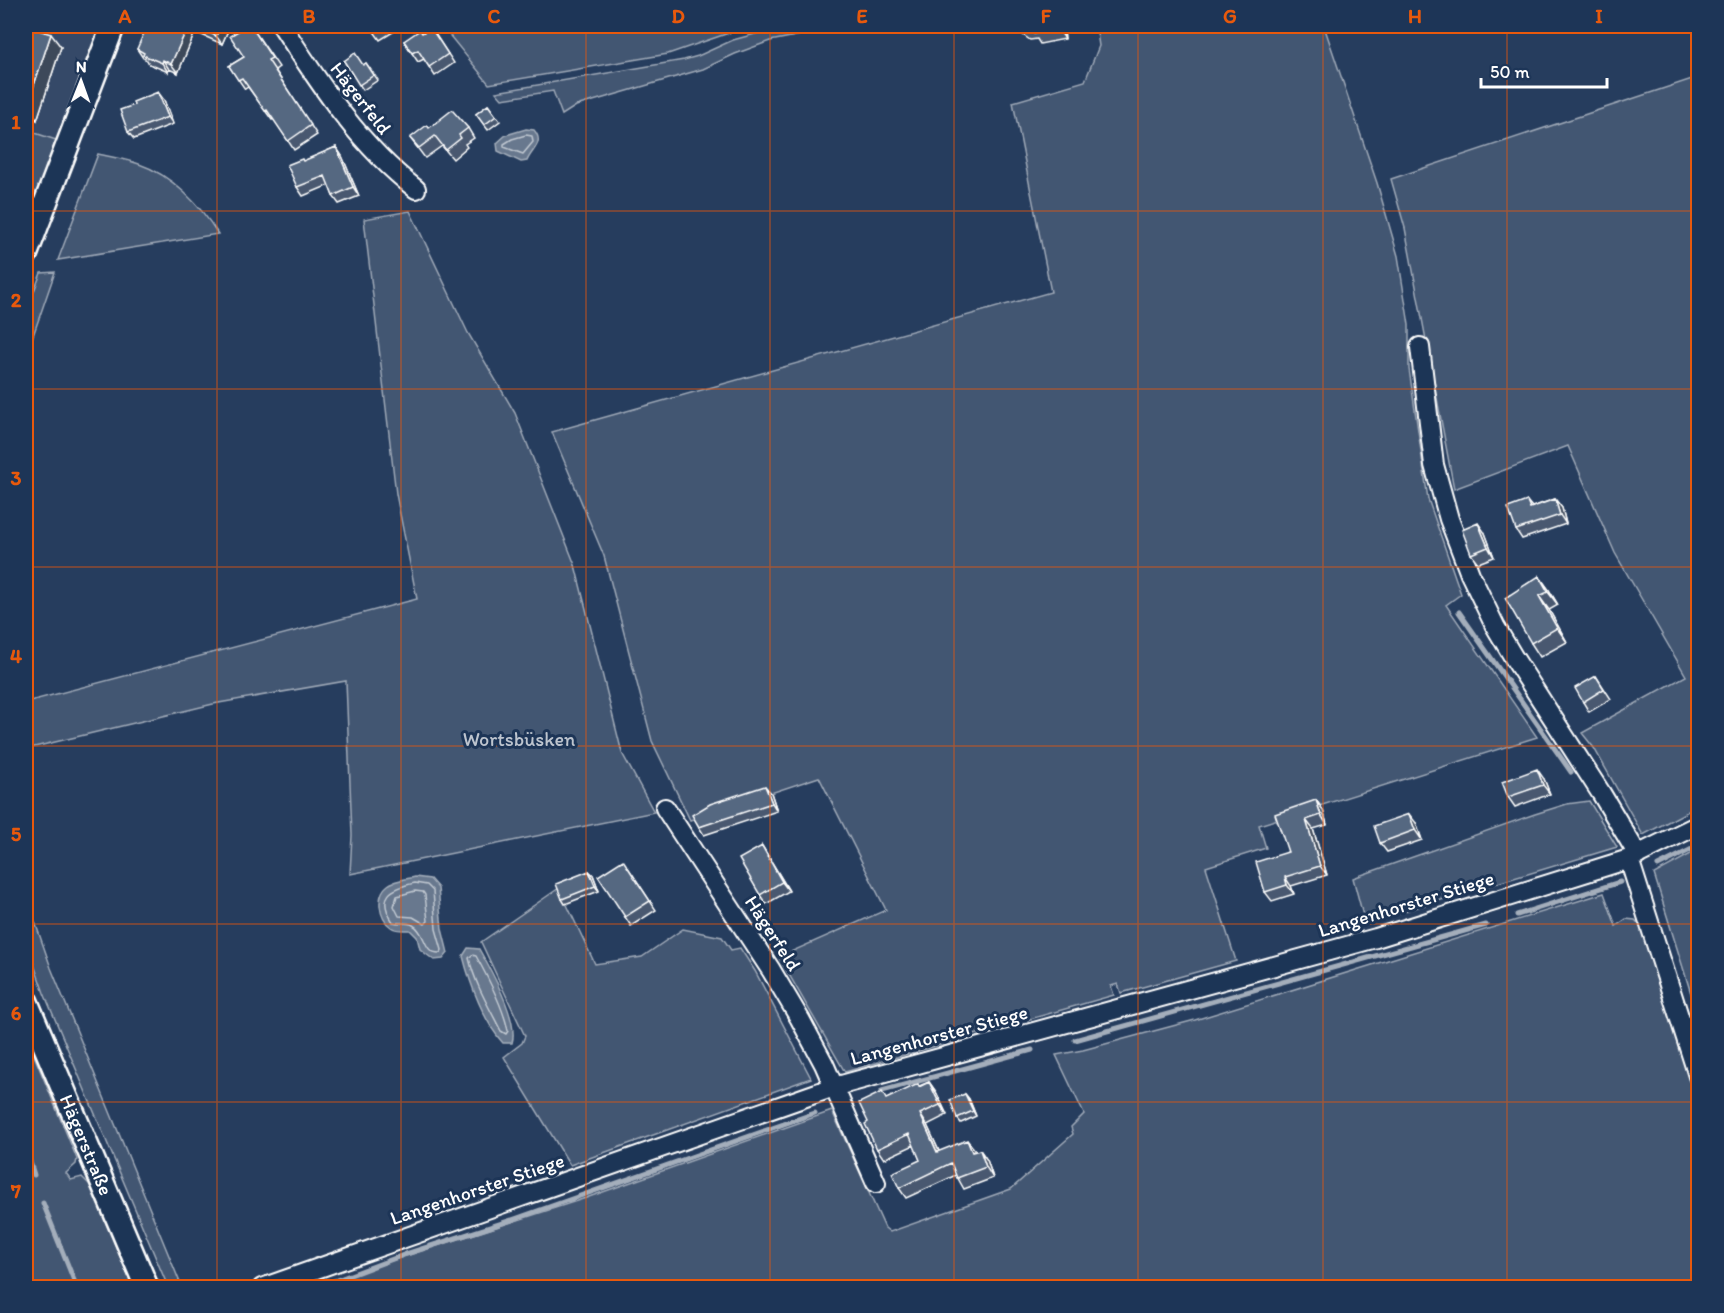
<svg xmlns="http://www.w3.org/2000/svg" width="1724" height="1313" font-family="Itim,sans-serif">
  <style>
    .built { fill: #344a68 }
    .green { fill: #425672; stroke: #a0aab8; stroke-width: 1.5 }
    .water { fill: #67788e; stroke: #a4aebb; stroke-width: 1.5 }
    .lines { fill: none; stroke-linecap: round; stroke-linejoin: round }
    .shore { stroke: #c2c9d2; stroke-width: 1.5 }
    .stream { stroke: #a4aebb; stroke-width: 5 }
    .minor-casing { stroke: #fff; stroke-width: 22 }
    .major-casing { stroke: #fff; stroke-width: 27 }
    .minor { stroke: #1d3557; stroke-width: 18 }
    .major { stroke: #1d3557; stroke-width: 22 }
    .wall { fill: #49596f; stroke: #fff; stroke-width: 1.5 }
    .shaded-wall { fill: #3c485a; stroke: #fff; stroke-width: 1.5 }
    .building { fill: #556781; stroke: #fff; stroke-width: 1.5 }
    .grid { fill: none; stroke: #e8590c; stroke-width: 1.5; stroke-opacity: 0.55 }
    .labels { text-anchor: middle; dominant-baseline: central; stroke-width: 6; stroke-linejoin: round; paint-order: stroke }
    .street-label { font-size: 20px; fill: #fff; stroke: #1d3557 }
    .park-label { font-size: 20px; fill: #bdc4ce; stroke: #1d3557 }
    .neatline { fill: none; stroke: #e8590c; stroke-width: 2 }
    .grid-label { font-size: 20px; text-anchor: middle; font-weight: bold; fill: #e8590c }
  </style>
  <rect width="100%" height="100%" fill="#263d5e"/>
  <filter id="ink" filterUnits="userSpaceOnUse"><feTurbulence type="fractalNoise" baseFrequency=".0167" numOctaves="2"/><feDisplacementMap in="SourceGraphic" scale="12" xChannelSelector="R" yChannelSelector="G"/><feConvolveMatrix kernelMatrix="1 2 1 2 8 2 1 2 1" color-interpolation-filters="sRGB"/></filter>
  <g filter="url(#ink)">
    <path class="built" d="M 26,26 L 101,26 L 59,141 L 26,130 Z"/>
    <path class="green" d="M 442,26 L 749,26 L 668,54 L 489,84 Z
      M 785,26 L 848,26 L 770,41 L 735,54 L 703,69 L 576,106 L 562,115 L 553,91 L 502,99 L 496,92 L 684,60 L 698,56 L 733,40 Z
      M 1096,26 L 1324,26 L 1377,183 L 1398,256 L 1409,325 L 1409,369 L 1428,499 L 1461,594 L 1446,605 L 1537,737 L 1259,825 L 1266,848 L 1206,867 L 1236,961 L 1121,993 L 1118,984 L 1111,986 L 1114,995 L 845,1072 L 779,957 L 886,910 L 819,777 L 690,820 L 652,741 L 604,556 L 552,432 L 1051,292 L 1013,102 L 1085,81 L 1099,46 Z
      M 1698,77 L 1698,806 L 1643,835 L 1594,748 L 1582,733 L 1686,676 L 1615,553 L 1568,446 L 1454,489 L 1405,228 L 1391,179 Z
      M 26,130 L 56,140 L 26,223 Z
      M 98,154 C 111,157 126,159 139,164 C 172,175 200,205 218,234 L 58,260 Z
      M 410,211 L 468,333 L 515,413 L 575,565 L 622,753 L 654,812 L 350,874 L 352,835 L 346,681 L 213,704 L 26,749 L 26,702 L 417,599 L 396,494 L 364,219 Z
      M 55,272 L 26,356 L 26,312 L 41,273 Z
      M 1589,801 L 1617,847 L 1365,923 L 1353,878 L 1535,814 L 1567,804 Z
      M 1698,850 L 1698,1016 L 1654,874 Z
      M 559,888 L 595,964 L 642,957 L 683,929 L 722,937 L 731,950 L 740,948 L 755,971 L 811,1078 L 570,1165 L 504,1057 L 522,1043 L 525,1036 L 481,942 Z
      M 1604,893 L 1616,926 L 1626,919 L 1635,920 L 1640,925 L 1696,1095 L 1693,1108 L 1698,1126 L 1698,1287 L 307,1288 L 586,1198 L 832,1111 L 885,1228 L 890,1232 L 1011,1189 L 1073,1134 L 1071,1127 L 1084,1114 L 1056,1055 L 1083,1050 L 1195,1020 Z
      M 26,896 L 51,968 L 181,1285 L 196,1285 L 197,1287 L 168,1287 L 44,993 L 26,942 Z
      M 26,1036 L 77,1159 L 76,1164 L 66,1173 L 71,1180 L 82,1177 L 89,1184 L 133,1287 L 26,1287 Z"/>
    <path class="water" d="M 526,129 L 534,130 C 545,143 532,149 527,161 L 521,162 L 498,151 L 497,143 L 506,135 Z
      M 415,877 L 430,879 L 438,888 L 442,929 L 448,953 L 443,959 L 434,960 L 426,954 L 420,949 L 417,937 L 410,930 C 404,930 396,931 391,927 C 379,919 375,895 388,885 C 394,880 407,879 415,877 Z
      M 468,948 L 479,949 C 491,970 519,1021 512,1043 L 503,1043 C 484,1022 470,984 463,956 Z"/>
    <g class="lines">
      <path class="shore" d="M 526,135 L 532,136 L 533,142 L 523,154 L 504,147 L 504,144 L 512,139 Z
        M 415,883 L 427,885 L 433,891 L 436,929 L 442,950 L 440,953 C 422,953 427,933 413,925 C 407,922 400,924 393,922 C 376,896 391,888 415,883 Z
        M 415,891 L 423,892 L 425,895 L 428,921 L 425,924 L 413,917 L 399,916 L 394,906 L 397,896 Z
        M 472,955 L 476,956 C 487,976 504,1009 508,1031 L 506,1034 L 501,1031 C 489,1007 475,984 469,958 Z"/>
      <path class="stream" d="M 1459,612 L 1571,772
        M 1658,866 L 1698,846
        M 1517,915 L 1620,882
        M 1075,1040 L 1486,925
        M 882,1091 L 1032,1050
        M 26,1149 L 34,1175
        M 43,1203 L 77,1288
        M 316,1288 L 406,1254 L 512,1220 L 815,1113"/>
      <defs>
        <path id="minor" d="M 282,26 C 321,86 359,145 416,189
          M 1420,347 L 1434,465 L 1449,519 L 1470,574 L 1495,626 L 1514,658 L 1601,793 L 1638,855
          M 665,808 L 771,970 L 800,1019 L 824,1064 L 876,1183
          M 1629,859 L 1698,1076
          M 262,1288 L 834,1087 L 1376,938 L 1629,859 L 1698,825"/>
        <g id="major">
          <path d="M 26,254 L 113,26"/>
          <path id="s1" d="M 26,1001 L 147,1288"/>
        </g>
      </defs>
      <use href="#minor" class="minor-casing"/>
      <use href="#major" class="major-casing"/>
      <use href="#minor" class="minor"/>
      <use href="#major" class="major"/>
    </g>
    <path class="wall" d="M 26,26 L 61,47 L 37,120 L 26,116 Z
      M 162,26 L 227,26 L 229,28 L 222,44 L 195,32 L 178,73 L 169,69 L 168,72 L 149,64 L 147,60 L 143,58 L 137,49 L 155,28 L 161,28 Z
      M 251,26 L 279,67 L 275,70 L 317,135 L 294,150 L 274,119 L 272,120 L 248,87 L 245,89 L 229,66 L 244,57 Z
      M 370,26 L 403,26 L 380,40 Z
      M 1016,26 L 1063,26 L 1065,39 L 1040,44 L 1037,39 L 1030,40 L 1023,35 Z
      M 431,28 L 454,63 L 435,76 L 424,59 L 418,62 L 404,41 L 422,33 Z
      M 344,61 L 363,65 L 366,63 L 378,80 L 363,90 Z
      M 164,100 L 173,124 L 134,139 L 128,132 Z
      M 488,105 L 500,121 L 488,130 L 476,114 Z
      M 429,128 L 468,128 L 474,138 L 465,144 L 467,147 L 453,159 L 442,146 L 425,158 L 410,138 Z
      M 336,147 L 342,156 L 359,196 L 339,204 L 333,196 L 329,185 L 303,196 L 297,187 L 304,161 Z
      M 1555,499 L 1562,508 L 1566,524 L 1522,539 L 1516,530 L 1527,501 L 1532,507 Z
      M 1485,533 L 1494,557 L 1478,563 L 1471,554 Z
      M 1539,576 L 1549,590 L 1558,605 L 1549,610 L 1567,642 L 1540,657 L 1531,643 Z
      M 1596,676 L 1611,699 L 1589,712 L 1583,702 Z
      M 1544,779 L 1550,794 L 1515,807 L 1508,797 Z
      M 771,793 L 777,811 L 704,835 L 699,827 Z
      M 1316,800 L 1323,810 L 1327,825 L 1313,829 L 1327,875 L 1291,886 L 1294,894 L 1272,901 L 1265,892 Z
      M 1416,823 L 1422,840 L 1387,852 L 1380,843 Z
      M 762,846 L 789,891 L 766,904 L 760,895 Z
      M 629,869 L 656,910 L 631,926 L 625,917 Z
      M 589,871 L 593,875 L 599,891 L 565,904 L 562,899 Z
      M 929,1082 L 936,1092 L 947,1115 L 927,1125 L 939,1151 L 975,1152 L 980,1150 L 987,1160 L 993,1178 L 964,1189 L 956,1175 L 906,1198 L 899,1188 L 920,1160 L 914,1145 L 884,1159 L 877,1149 L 868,1122 L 887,1099 Z
      M 965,1094 L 969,1099 L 976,1116 L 961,1123 L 957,1118 Z"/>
    <path class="shaded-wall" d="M 188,26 L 190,26 L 195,32 L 178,73 L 171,64 Z
      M 220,26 L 227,26 L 229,28 L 222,44 L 216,36 Z
      M 1058,26 L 1063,26 L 1065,39 L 1059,30 Z
      M 51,34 L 61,47 L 37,120 L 27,106 Z
      M 163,60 L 169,69 L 168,72 L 162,63 Z
      M 158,92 L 164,100 L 173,124 L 168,117 Z
      M 336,147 L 342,156 L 359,196 L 353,187 Z
      M 1555,499 L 1562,508 L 1566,524 L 1560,515 Z
      M 1478,523 L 1485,533 L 1494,557 L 1488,547 Z
      M 1539,576 L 1549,590 L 1558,605 L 1548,592 Z
      M 1539,596 L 1549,610 L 1567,642 L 1557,628 Z
      M 1537,769 L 1544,779 L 1550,794 L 1543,785 Z
      M 765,786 L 771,793 L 777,811 L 772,803 Z
      M 1316,800 L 1323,810 L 1327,825 L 1321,815 Z
      M 1409,814 L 1416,823 L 1422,840 L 1415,830 Z
      M 1306,820 L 1313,829 L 1327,875 L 1320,866 Z
      M 762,846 L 789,891 L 782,882 Z
      M 589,871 L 593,875 L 599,891 L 595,886 Z
      M 1285,877 L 1291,886 L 1294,894 L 1287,885 Z
      M 929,1082 L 936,1092 L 947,1115 L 940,1105 Z
      M 965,1094 L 969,1099 L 976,1116 L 973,1111 Z
      M 920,1114 L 927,1125 L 944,1162 L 937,1152 Z
      M 967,1140 L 975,1150 L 980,1163 L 972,1152 Z
      M 980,1150 L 987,1160 L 993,1178 L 986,1167 Z"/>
    <path class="building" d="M 26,26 L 51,34 L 27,106 L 26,106 Z
      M 147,26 L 155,28 L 156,26 L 161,28 L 162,26 L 188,26 L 171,64 L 163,60 L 162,63 L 143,55 L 144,53 L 137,49 Z
      M 193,26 L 220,26 L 216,36 Z
      M 246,26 L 251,26 L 272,58 L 268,60 L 311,125 L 288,141 L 267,110 L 265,111 L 242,78 L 238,80 L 229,66 L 244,57 L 230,36 Z
      M 370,26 L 384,26 L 375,32 Z
      M 1016,26 L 1058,26 L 1059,30 L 1034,34 L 1033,29 L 1023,31 Z
      M 431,28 L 448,54 L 429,67 L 418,50 L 412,53 L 404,41 L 420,30 L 422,33 Z
      M 355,53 L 363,65 L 366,63 L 374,75 L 359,85 L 344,61 Z
      M 158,92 L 168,117 L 128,132 L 120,110 L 134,105 L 133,102 Z
      M 488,105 L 496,116 L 484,125 L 476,114 Z
      M 452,110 L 468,128 L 459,135 L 461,138 L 446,150 L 435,136 L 419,148 L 410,138 L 427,125 L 429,128 Z
      M 336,147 L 353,187 L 333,196 L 325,176 L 297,187 L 287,165 L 302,159 L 303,161 Z
      M 1555,499 L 1560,515 L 1516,530 L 1508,508 L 1527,501 L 1530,508 Z
      M 1478,523 L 1488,547 L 1471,554 L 1462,530 Z
      M 1539,576 L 1548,592 L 1539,596 L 1557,628 L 1531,643 L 1505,598 Z
      M 1596,676 L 1604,689 L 1583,702 L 1575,688 Z
      M 1537,769 L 1543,785 L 1508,797 L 1502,782 Z
      M 765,786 L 772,803 L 699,827 L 692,815 L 710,804 Z
      M 1316,800 L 1321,815 L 1306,820 L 1320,866 L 1285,877 L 1287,885 L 1265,892 L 1256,862 L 1288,852 L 1275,814 Z
      M 1409,814 L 1415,830 L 1380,843 L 1374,826 Z
      M 762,846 L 782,882 L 760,895 L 739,859 Z
      M 623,860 L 650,901 L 625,917 L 598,876 Z
      M 589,871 L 595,886 L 562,899 L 556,884 Z
      M 929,1082 L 940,1105 L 920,1114 L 937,1152 L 967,1140 L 972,1152 L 980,1150 L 986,1167 L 957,1178 L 951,1163 L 899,1188 L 892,1173 L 920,1160 L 909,1134 L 877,1149 L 865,1124 L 868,1122 L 859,1103 L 882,1092 L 886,1099 L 918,1084 L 919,1087 Z
      M 965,1094 L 973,1111 L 957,1118 L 950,1100 Z"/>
  </g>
  <path class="grid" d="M 217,26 L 217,1288M 401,26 L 401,1288M 586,26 L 586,1288M 770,26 L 770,1288M 954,26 L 954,1288M 1138,26 L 1138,1288M 1323,26 L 1323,1288M 1507,26 L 1507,1288M 26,211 L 1698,211M 26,389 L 1698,389M 26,567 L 1698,567M 26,746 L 1698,746M 26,924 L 1698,924M 26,1102 L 1698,1102"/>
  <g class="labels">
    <g class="street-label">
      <text transform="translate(361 98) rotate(52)">Hägerfeld</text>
      <text transform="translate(1406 904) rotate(-17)">Langenhorster Stiege</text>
      <text transform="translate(773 933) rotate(57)">Hägerfeld</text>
      <text transform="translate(939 1035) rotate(-15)">Langenhorster Stiege</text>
      <text stroke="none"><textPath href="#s1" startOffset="156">Hägerstraße</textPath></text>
      <text transform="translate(477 1189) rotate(-19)">Langenhorster Stiege</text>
    </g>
    <g class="park-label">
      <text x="519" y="739">Wortsbüsken</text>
    </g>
  </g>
  <rect width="1724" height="1313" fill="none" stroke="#1d3557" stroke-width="66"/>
  <g transform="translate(81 81) rotate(1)" stroke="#1d3557" stroke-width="4.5" paint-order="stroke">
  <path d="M0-4.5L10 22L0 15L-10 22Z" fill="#ffffff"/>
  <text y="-9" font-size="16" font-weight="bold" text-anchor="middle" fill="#ffffff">N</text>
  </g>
  <path d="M1481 78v9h126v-9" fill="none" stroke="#ffffff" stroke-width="3"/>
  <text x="1490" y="78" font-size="18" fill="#ffffff" stroke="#1d3557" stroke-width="4.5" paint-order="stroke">50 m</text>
  <rect x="33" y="33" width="1658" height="1247" class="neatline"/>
  <g class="grid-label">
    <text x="125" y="23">A</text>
    <text x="309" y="23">B</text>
    <text x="494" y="23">C</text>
    <text x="678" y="23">D</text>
    <text x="862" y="23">E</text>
    <text x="1046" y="23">F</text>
    <text x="1230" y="23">G</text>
    <text x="1415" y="23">H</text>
    <text x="1599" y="23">I</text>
    <text x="16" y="129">1</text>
    <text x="16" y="307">2</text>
    <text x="16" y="485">3</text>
    <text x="16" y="663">4</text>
    <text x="16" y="841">5</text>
    <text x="16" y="1020">6</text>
    <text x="16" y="1198">7</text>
  </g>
</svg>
